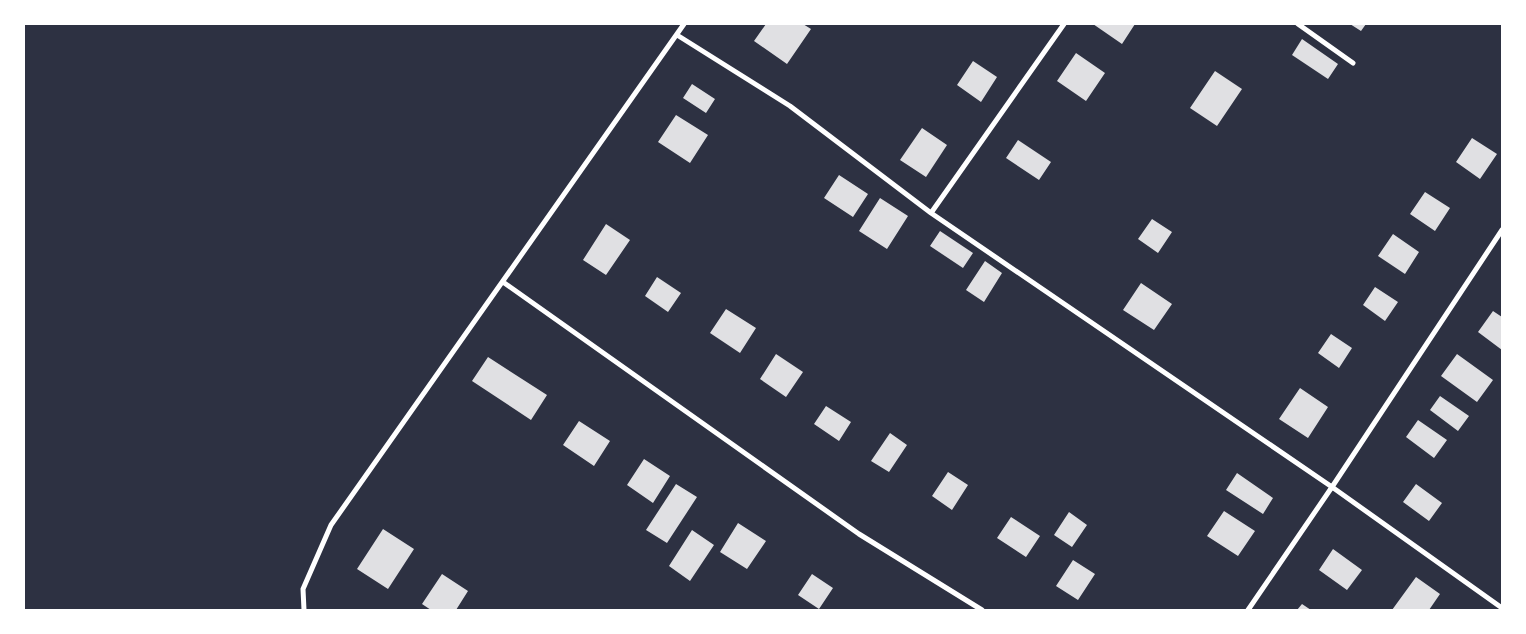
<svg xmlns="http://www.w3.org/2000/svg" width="1526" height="634" font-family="'Nunito Sans',sans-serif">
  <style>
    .building { fill: #e0e0e3 }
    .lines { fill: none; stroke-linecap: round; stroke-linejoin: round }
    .minor { stroke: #fff; stroke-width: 5 }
  </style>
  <rect width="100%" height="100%" fill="#2d3142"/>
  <path class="building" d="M 766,24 L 803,24 L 811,29 L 787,64 L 754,41 Z
    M 1093,24 L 1135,24 L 1122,44 Z
    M 1350,24 L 1366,24 L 1361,31 Z
    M 1302,39 L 1338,64 L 1328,79 L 1292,55 Z
    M 1076,53 L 1105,73 L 1086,101 L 1057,81 Z
    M 973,61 L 997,77 L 981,102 L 957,85 Z
    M 1215,71 L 1242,89 L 1217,126 L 1190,108 Z
    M 692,84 L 715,99 L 706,113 L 683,98 Z
    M 676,115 L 708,135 L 690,163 L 658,142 Z
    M 922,128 L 947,145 L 926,177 L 900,160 Z
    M 1472,138 L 1497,154 L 1480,179 L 1456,162 Z
    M 1018,140 L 1051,162 L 1039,180 L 1006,158 Z
    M 839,175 L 868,194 L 853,217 L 824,198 Z
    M 1425,192 L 1450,208 L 1435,231 L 1410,214 Z
    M 880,198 L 908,216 L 887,249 L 859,231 Z
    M 1152,219 L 1172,232 L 1158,253 L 1138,239 Z
    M 606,224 L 630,240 L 606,275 L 583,260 Z
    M 940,231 L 973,253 L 963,268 L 930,246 Z
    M 1393,234 L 1419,252 L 1405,274 L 1378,256 Z
    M 985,261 L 1002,273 L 984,302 L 966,290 Z
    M 657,277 L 681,293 L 668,312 L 645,296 Z
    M 1141,283 L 1172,304 L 1154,330 L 1123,310 Z
    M 1375,287 L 1398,302 L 1385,321 L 1363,305 Z
    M 726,309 L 756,328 L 740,353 L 710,333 Z
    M 1493,311 L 1502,317 L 1502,350 L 1478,332 Z
    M 1331,334 L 1352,348 L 1339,368 L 1318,353 Z
    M 776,354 L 803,372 L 786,397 L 760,379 Z
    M 1457,354 L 1493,380 L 1477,402 L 1441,376 Z
    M 488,357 L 547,395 L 531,420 L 472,381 Z
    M 1300,388 L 1328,407 L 1308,438 L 1279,419 Z
    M 1440,396 L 1469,416 L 1458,431 L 1430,410 Z
    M 826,406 L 851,422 L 839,441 L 814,424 Z
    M 1418,420 L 1447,440 L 1434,458 L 1406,437 Z
    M 579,421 L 610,441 L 594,466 L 563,445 Z
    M 890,433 L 907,445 L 889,472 L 871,461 Z
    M 644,459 L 670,476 L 653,503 L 627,485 Z
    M 948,472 L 968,485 L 952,510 L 932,496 Z
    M 1237,473 L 1273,498 L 1263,514 L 1226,490 Z
    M 676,484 L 697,497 L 667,543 L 646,530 Z
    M 1416,484 L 1442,503 L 1429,521 L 1403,502 Z
    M 1224,511 L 1255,531 L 1238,556 L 1207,536 Z
    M 1069,512 L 1087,525 L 1072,547 L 1054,535 Z
    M 1011,517 L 1040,536 L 1026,557 L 997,538 Z
    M 738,523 L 766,541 L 747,569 L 720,552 Z
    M 383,529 L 414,549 L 388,589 L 357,569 Z
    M 692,530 L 714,545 L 690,581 L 669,566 Z
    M 1333,549 L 1362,570 L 1347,590 L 1319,570 Z
    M 1073,560 L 1095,574 L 1078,600 L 1056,586 Z
    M 442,574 L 468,591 L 456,610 L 431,610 L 422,604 Z
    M 812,574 L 833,588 L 819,609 L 798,595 Z
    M 1416,577 L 1440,594 L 1429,610 L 1392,610 Z
    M 1302,604 L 1311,610 L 1297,610 Z"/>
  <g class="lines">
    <path class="minor" d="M 1298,24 L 1353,63
      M 677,35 L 790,106 L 931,213 L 1332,487 L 1502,608
      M 931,213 L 1064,24
      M 503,282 L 859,534 L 982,610
      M 304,610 L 303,589 L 331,525 L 684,24
      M 1248,610 L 1332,487 L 1502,230"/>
  </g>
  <rect width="1526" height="634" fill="none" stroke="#ffffff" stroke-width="50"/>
</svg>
